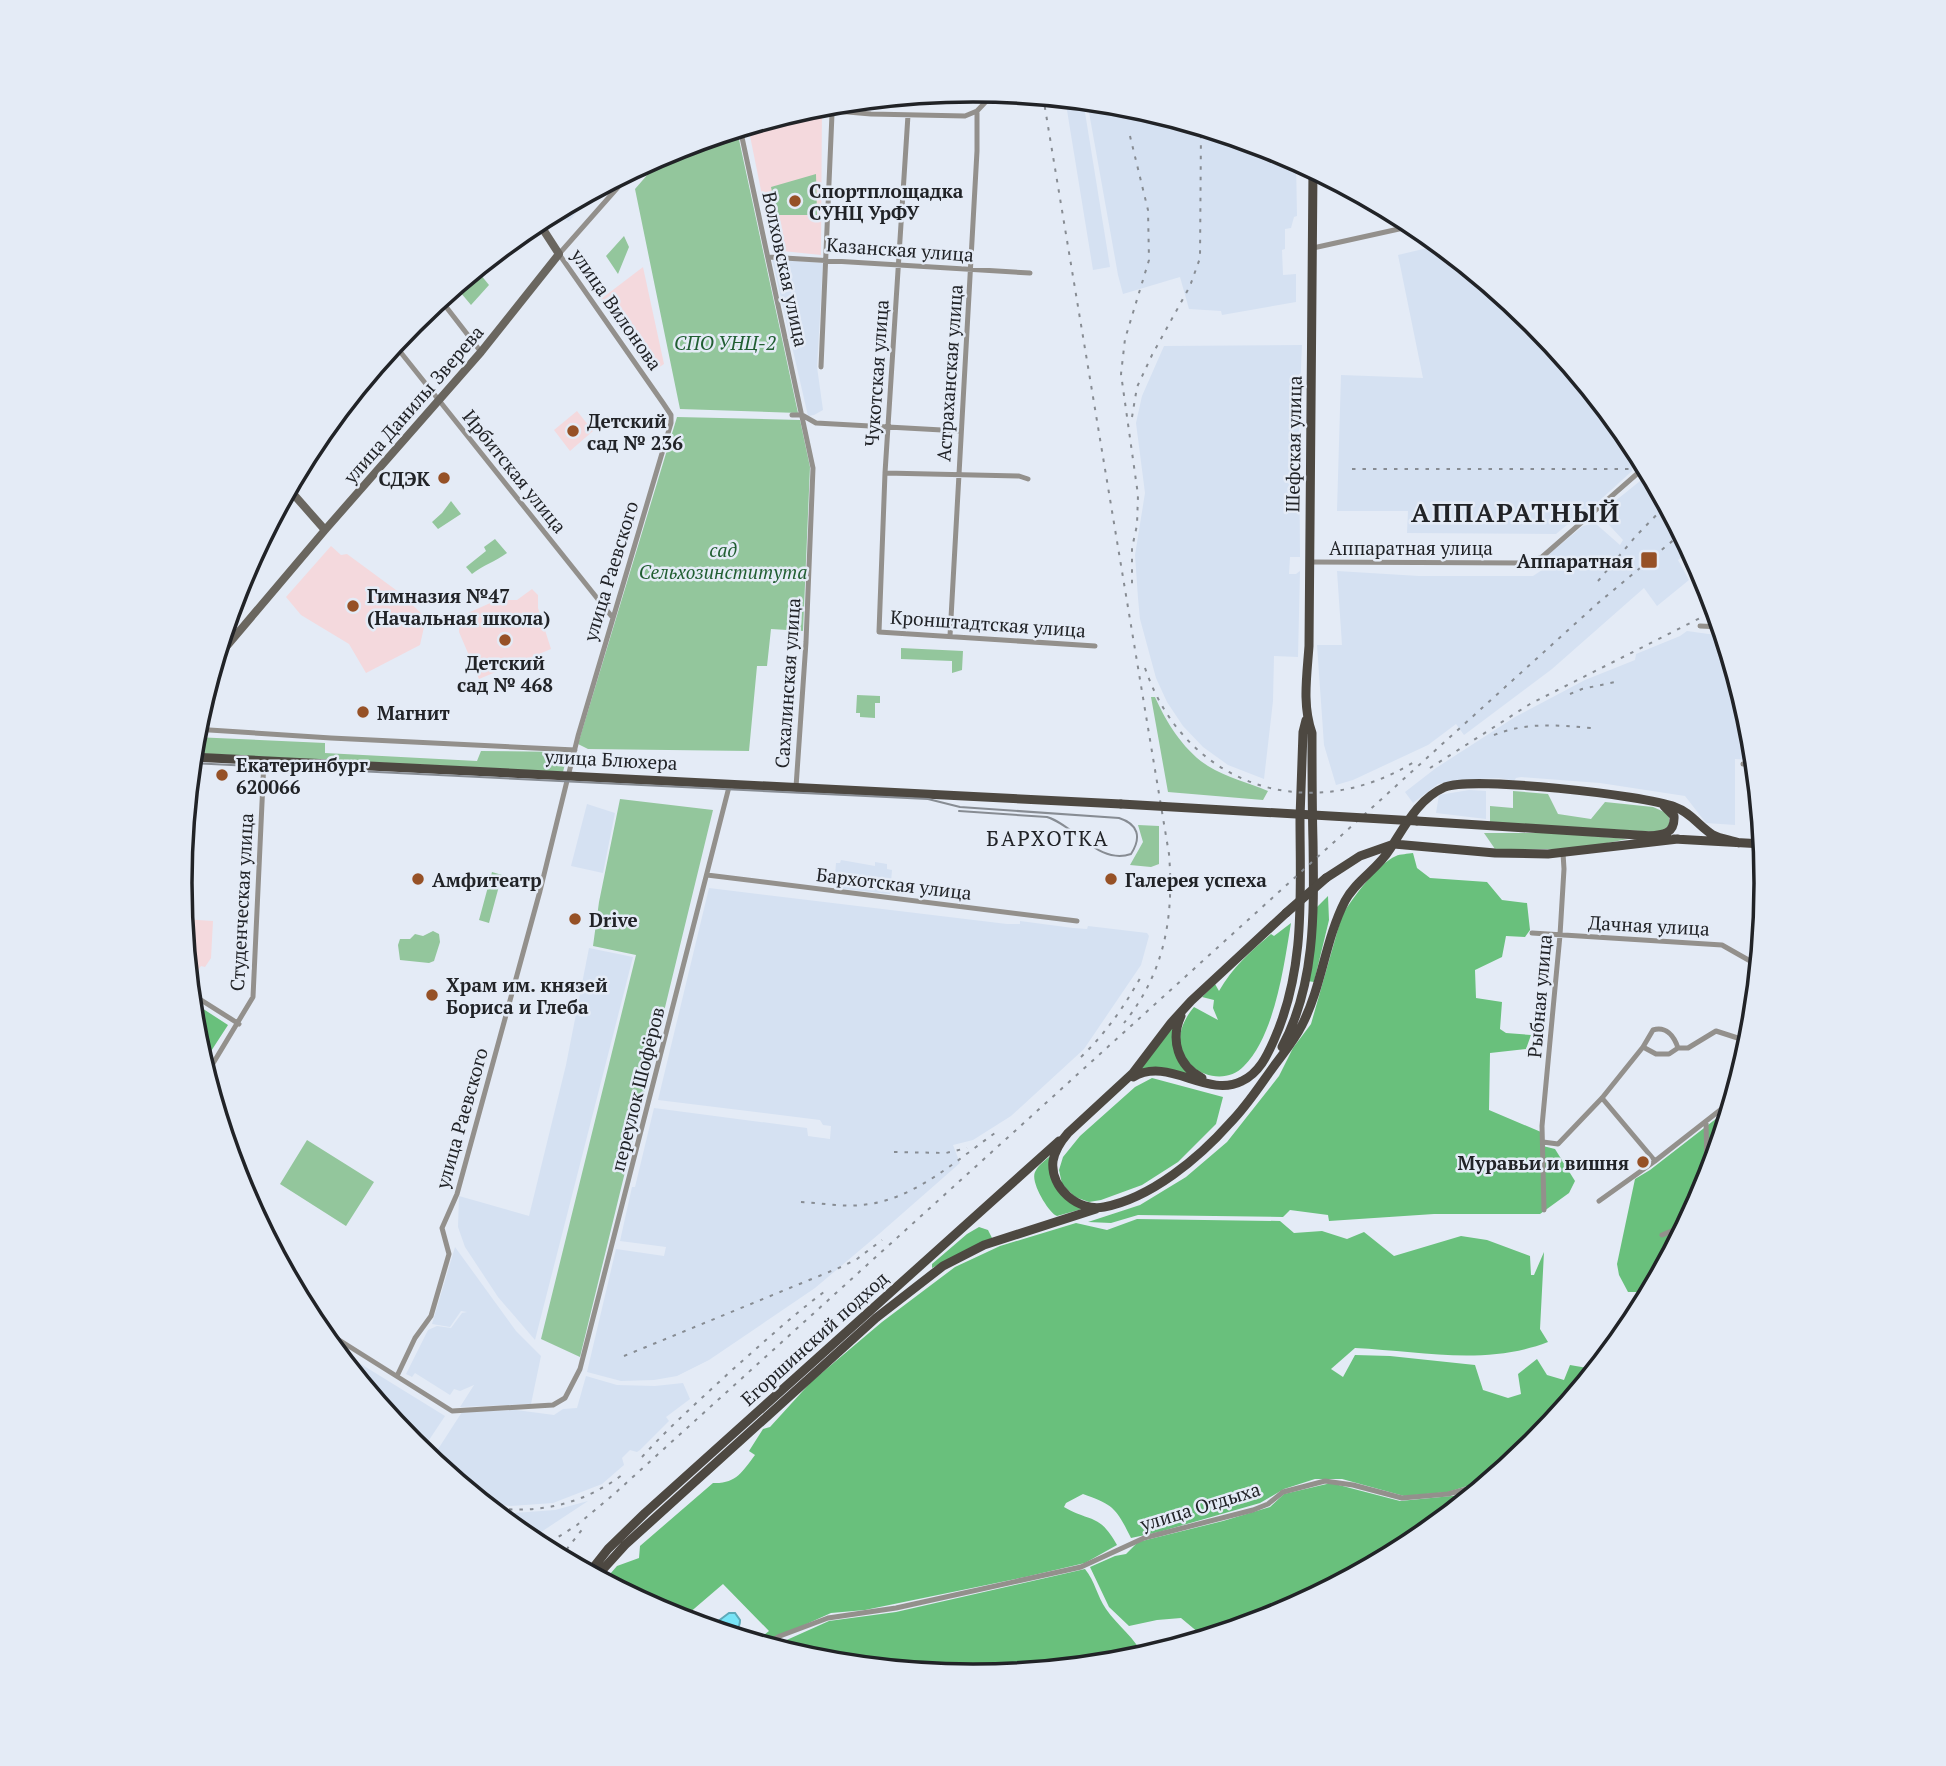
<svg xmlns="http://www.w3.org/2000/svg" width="1946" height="1766" font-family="'PT Serif',serif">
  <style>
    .built { fill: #d5e1f2 }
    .education { fill: #f4d9dd }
    .green { fill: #93c69c }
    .forest { fill: #69c07c }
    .water { fill: #78e4f7; stroke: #5eaab9; stroke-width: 2 }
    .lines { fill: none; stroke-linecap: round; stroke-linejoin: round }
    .street { stroke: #93908c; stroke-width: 5 }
    .secondary { stroke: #6a665f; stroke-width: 8 }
    .primary { stroke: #4d4841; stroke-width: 9 }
    .tram { stroke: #878c93; stroke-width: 2 }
    .rail { stroke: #878c93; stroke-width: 2; stroke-dasharray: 3.5 7; stroke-linecap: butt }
    .primary-bridge { stroke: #4d4841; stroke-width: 9 }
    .poi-dot { fill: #965126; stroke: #e4ebf6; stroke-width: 2.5 }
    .labels { text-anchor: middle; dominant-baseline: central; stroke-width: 5; stroke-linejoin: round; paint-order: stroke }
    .poi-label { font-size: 19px; font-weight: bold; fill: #212327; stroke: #e4ebf6; text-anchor: start }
    .street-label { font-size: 19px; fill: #212327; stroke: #e4ebf6 }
    .park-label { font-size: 19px; font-style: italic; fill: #215e32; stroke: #e4ebf6 }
    .neighbourhood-label { font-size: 21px; letter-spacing: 2px; fill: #212327; stroke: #e4ebf6 }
    .district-label { font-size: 26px; font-weight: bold; letter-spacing: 2px; fill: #212327; stroke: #e4ebf6 }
    .rim { fill: none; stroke: #212327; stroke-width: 3.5 }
  </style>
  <rect width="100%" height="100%" fill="#e4ebf6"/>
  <path class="built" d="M 1065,98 L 1083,100 L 1110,267 L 1093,270 Z
    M 1087,101 L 1128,105 L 1277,150 L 1296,160 L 1297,216 L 1294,217 L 1291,228 L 1285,229 L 1285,249 L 1282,250 L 1283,275 L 1296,274 L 1296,302 L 1222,315 L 1221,311 L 1189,309 L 1180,277 L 1123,294 L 1118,275 Z
    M 598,188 L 569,221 L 563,219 L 566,211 L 559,209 Z
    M 1440,245 L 1535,322 L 1632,441 L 1630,441 L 1632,471 L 1587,512 L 1584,511 L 1556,534 L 1407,533 L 1408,511 L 1337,511 L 1341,375 L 1423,378 L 1398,255 Z
    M 772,259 L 823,263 L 817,367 L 823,410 L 814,415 L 808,416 Z
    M 1302,345 L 1300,389 L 1293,396 L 1292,401 L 1299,410 L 1300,557 L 1290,557 L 1289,574 L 1296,574 L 1300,571 L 1298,657 L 1274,656 L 1273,701 L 1264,779 L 1228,765 L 1203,747 L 1183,726 L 1167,702 L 1156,678 L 1140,619 L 1138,598 L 1135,555 L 1145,493 L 1136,423 L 1142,396 L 1164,346 Z
    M 1650,473 L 1691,550 L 1678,560 L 1689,580 L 1657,606 L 1644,588 L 1552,669 L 1464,735 L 1456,724 L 1428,745 L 1353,780 L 1336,785 L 1324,745 L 1317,645 L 1342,645 L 1337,571 L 1419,576 L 1533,576 L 1545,568 L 1539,562 L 1583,526 L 1595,523 L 1620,545 L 1623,540 L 1599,514 Z
    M 1687,631 L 1723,636 L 1752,729 L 1755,760 L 1735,759 L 1735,825 L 1706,823 L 1685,796 L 1600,783 L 1521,777 L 1516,778 L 1514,781 L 1499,778 L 1457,780 L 1438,784 L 1413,803 L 1405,792 L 1436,768 L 1515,717 L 1585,680 L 1635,660 L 1636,654 L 1680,636 Z
    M 1469,790 L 1486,791 L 1486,819 L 1436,813 L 1439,795 Z
    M 587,804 L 615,813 L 603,873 L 571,866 Z
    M 841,860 L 875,866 L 875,862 L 887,864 L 887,869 L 892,870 L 890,894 L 834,888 L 836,863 L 840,863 Z
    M 709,888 L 1007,924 L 1020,924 L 1020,921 L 1073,928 L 1087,929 L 1088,926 L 1147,933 L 1149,936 L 1141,965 L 1084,1049 L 1011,1116 L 973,1140 L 953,1145 L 960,1163 L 879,1234 L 815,1288 L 709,1360 L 677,1376 L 654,1380 L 621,1381 L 587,1372 L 616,1249 L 664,1256 L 666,1247 L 620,1241 L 632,1187 L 635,1187 L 654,1108 L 807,1128 L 808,1136 L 830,1139 L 831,1126 L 823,1125 L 820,1120 L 658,1100 Z
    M 589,948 L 633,957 L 535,1340 L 498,1297 L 465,1247 L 458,1227 L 459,1196 L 529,1216 L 566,1065 Z
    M 455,1247 L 516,1331 L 541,1356 L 531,1404 L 460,1407 L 474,1385 L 460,1391 L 454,1389 L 450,1395 L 415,1373 L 412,1377 L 406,1374 L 428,1330 L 437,1326 L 451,1328 L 462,1313 L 467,1312 L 461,1311 L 450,1327 L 432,1324 Z
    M 330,1345 L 445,1416 L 421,1452 L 411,1444 Z
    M 586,1376 L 617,1385 L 655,1386 L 683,1383 L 690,1399 L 666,1417 L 669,1421 L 640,1450 L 637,1452 L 630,1450 L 622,1458 L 624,1465 L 602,1484 L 553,1503 L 511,1506 L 483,1503 L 431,1460 L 462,1412 L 516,1410 L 554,1415 L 563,1409 L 577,1408 Z
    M 588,1501 L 529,1540 L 493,1511 L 514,1513 L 555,1510 Z"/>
  <path class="education" d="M 822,104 L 821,255 L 773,250 L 748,126 Z
    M 643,267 L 664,364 L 652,372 L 601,299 Z
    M 577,411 L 593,431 L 570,451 L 554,430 Z
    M 331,546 L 341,555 L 347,554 L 400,593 L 426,618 L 420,645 L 366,673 L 349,644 L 301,615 L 286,597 Z
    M 532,589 L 538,595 L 538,608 L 551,649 L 479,679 L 459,632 L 459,617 L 497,600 L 517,600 Z
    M 183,919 L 213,921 L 211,958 L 205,967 L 201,966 L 189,983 Z"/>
  <path class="green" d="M 738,135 L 798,413 L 680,409 L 635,189 L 669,150 Z
    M 816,174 L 817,215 L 777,215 L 771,187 Z
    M 624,236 L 629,247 L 618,274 L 606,256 Z
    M 476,269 L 489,285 L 471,305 L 455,286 Z
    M 677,417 L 800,420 L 810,467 L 803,631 L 771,629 L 767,666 L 757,666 L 749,751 L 588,749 L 578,744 Z
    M 451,501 L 461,514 L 438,529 L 432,522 L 442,513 Z
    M 495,539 L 507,553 C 495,562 483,565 472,574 L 466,567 L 486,551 L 484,547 Z
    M 901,648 L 963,651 L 962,670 L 952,673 L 952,661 L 901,659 Z
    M 857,695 L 880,696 L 880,703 L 875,703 L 875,718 L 860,717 L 860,713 L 856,713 Z
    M 1151,697 L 1155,697 C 1166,722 1184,751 1208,766 C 1226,777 1249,783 1268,791 L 1263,800 L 1168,792 Z
    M 194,737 L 325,743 L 325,753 L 477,761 L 481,751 L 568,752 L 563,772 L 192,753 Z
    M 1513,791 L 1548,794 L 1558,814 L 1591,819 L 1605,802 L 1653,807 L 1669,814 L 1669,825 L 1661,832 L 1490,823 L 1490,806 L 1513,808 Z
    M 620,799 L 713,810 L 580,1357 L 541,1339 L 636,955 L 593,946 L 599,902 Z
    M 1138,825 L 1159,826 L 1159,864 L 1151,867 L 1130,865 L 1143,842 Z
    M 1484,833 L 1556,833 L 1628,839 L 1576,849 L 1495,849 Z
    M 492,872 L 502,875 L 489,923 L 479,920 Z
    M 433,931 L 439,934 L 440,942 L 434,961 L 429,963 L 400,960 L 398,945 L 400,939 L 410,939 L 415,934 L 423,936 Z
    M 307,1140 L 374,1182 L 346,1226 L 280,1184 Z"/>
  <path class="forest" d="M 1413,853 L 1417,868 L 1430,878 L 1487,882 L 1502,900 L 1527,903 L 1530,930 L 1525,937 L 1506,936 L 1502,957 L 1475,970 L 1476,998 L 1502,1002 L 1500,1029 L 1506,1033 L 1531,1035 L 1526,1049 L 1490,1053 L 1489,1110 L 1541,1132 L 1543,1146 L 1555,1149 L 1575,1181 L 1569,1193 L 1540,1214 L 1434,1214 L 1329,1221 L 1328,1215 L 1290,1210 L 1283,1217 L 1138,1215 L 1111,1223 L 1088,1222 L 1140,1205 L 1186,1177 L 1227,1142 L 1279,1076 L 1293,1048 L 1311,1024 L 1342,915 C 1353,898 1377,864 1396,856 C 1400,854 1408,854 1413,853 Z
    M 1328,896 L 1329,920 L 1314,982 L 1307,981 L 1316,908 Z
    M 1291,923 C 1284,965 1275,1035 1244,1066 C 1216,1096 1152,1057 1194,1007 L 1218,1020 L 1213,1008 L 1214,1000 L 1202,997 L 1215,984 L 1219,991 C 1232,968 1251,951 1271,934 L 1274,936 Z
    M 191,1001 L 228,1025 L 204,1062 L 201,1060 C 197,1047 192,1037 199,1025 L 193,1021 Z
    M 1180,1018 L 1175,1038 L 1194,1074 L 1161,1070 L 1138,1074 L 1140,1065 Z
    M 1152,1078 L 1223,1097 L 1216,1124 L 1178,1162 L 1142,1185 L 1101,1200 L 1089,1202 L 1075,1197 L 1062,1184 L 1059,1170 L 1063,1157 L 1080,1136 L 1135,1087 Z
    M 1717,1118 L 1726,1122 L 1706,1187 L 1648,1295 L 1639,1292 L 1628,1292 L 1619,1275 L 1617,1264 L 1635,1179 L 1650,1170 Z
    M 1051,1155 L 1051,1172 L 1082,1209 L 1057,1216 C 1049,1213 1030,1182 1035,1172 C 1038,1165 1046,1160 1051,1155 Z
    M 1137,1219 L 1280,1221 L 1294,1233 L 1322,1231 L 1347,1239 L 1364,1232 L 1394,1256 L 1461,1236 L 1487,1240 L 1530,1256 L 1531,1275 L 1534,1275 L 1544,1252 L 1540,1329 L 1548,1342 C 1486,1366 1419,1351 1355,1348 L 1331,1369 L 1343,1377 L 1355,1355 L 1390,1356 L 1475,1365 L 1483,1390 L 1508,1398 L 1521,1394 L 1518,1374 L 1537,1359 L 1547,1375 L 1564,1380 L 1570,1365 L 1593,1369 L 1593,1372 L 1534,1445 L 1493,1478 L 1448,1492 L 1404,1496 L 1342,1479 L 1315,1479 L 1284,1489 L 1260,1503 L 1159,1532 L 1131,1538 C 1116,1508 1114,1505 1083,1494 L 1066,1503 L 1064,1507 C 1092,1523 1099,1513 1117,1545 L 1085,1563 L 1025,1577 L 865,1610 L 831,1613 L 762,1644 L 755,1642 L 769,1631 L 723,1584 L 681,1620 L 669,1616 L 604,1581 L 617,1566 L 639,1558 L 640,1546 L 713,1483 C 736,1484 742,1472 755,1455 L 749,1451 L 763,1429 L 770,1427 L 811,1382 L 882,1322 L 955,1267 L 1000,1246 L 1076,1223 L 1107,1230 Z
    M 979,1227 L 988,1230 L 992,1238 L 932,1268 L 932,1264 L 967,1234 Z
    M 1331,1483 L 1400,1501 L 1462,1495 L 1481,1488 L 1414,1543 L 1276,1616 L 1205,1638 L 1181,1618 L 1157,1620 L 1129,1626 L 1109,1607 L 1090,1567 L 1115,1556 L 1126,1554 L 1138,1542 L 1223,1521 L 1270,1507 L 1284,1494 Z
    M 1085,1569 C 1095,1581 1097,1596 1106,1609 C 1117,1625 1136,1639 1144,1657 L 1127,1662 L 973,1677 L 818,1661 L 771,1647 L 829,1621 L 896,1612 Z"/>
  <path class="water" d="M 729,1613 L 735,1613 L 740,1620 C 740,1628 736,1631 729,1634 L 709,1628 Z"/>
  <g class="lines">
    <path class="street" d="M 908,115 L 885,473 L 879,632 L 1095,646
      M 740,128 L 813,468 L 806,642 L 796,787
      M 1313,248 L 1417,225
      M 768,257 L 1030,273
      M 440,299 L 481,352
      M 394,344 L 613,618
      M 821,367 L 832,114 L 836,111 L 871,114 L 965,116 L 977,111 L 996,91
      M 792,415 L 802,415 L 816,423 L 960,431
      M 885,473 L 1019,476 L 1028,479
      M 1310,562 L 1526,563 L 1542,557 L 1646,466
      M 1700,626 L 1721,627
      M 950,636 L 977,151 L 977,111
      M 194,729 L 331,738 L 575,750
      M 1743,764 L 1755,765
      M 707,875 L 1077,921
      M 1532,933 L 1722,945 L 1759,966
      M 190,993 L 239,1024
      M 1643,1047 L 1656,1054 L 1669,1054 L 1678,1048 L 1688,1048 L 1716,1031 L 1747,1041 L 1750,1044
      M 206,1075 L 253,997 L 264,760
      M 1602,1098 L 1655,1161
      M 1543,1142 L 1558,1144 L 1602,1098 L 1643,1047 L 1653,1030 C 1666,1026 1674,1036 1678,1048
      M 1599,1201 L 1655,1161 L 1733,1100
      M 1544,1210 L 1542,1126 L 1560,935 L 1564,869 L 1563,853
      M 1662,1235 L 1674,1230 L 1707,1167 L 1706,1121
      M 312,1323 L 452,1411 L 553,1405 L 565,1398 L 580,1369 L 730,783
      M 397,1376 L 415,1338 L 431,1316 L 449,1254 L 442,1228 L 457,1194 L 540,891 L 578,736 L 671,423 L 671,415 L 663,403 L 559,254 L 634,169
      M 765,1645 L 780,1636 L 828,1618 L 896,1608 L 1081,1567 L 1144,1538 L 1253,1510 L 1268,1504 L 1283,1492 L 1325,1481 L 1353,1485 L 1402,1498 L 1448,1494 L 1486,1484"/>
    <path class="secondary" d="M 288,488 L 325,530
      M 215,660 L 325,530 L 481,352 L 559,254 L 537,220"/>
    <path class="primary" d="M 192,757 L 1121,804
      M 1417,821 L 1653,836
      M 1649,836 C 1663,835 1675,834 1674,816 L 1664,806
      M 1674,839 L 1763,844
      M 1326,878 L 1360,856 L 1394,844 L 1495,853 L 1548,854 L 1678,839
      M 1286,913 L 1191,1001 L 1171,1023 L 1133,1073 L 1068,1133 C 1061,1141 1055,1150 1053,1161 C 1050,1188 1078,1212 1104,1207 C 1151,1198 1199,1158 1230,1123 C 1245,1108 1257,1090 1269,1073 C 1280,1057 1293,1043 1302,1025 C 1322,986 1325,940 1345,901 C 1356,880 1378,869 1390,849 C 1405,826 1418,799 1445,787 C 1473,776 1644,795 1675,807 C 1690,812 1700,827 1713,835 C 1720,839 1731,840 1739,843
      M 1181,1016 C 1170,1040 1178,1066 1202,1078
      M 1282,1047 C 1316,984 1314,911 1313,841 C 1312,805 1312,769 1312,733 C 1302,705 1307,675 1309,646 L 1313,169
      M 1133,1077 C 1169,1056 1207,1099 1242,1081 C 1259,1073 1267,1056 1274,1040 C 1306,968 1300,894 1300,818 C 1301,790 1302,761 1303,732 L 1306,720
      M 589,1573 L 608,1549 L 645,1513 L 1059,1141
      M 596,1577 L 625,1545 L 876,1318 L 943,1266 L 984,1245 L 1096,1209"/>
    <path class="tram" d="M 191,763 L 928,799 L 960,807 L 1119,818 C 1138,824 1142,837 1131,854 C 1098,865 1076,826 1047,817 L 959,811"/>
    <path class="rail" d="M 1043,96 L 1169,854 C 1174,917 1165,972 1124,1023
      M 1130,136 L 1148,210 L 1149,260 L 1125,339 L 1121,374 L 1138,495 L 1137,525 L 1132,548 L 1132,585
      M 1132,417 L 1137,387 L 1152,355 L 1190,286 L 1200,258 L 1201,130
      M 1352,469 L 1647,469
      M 1598,581 L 1636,536 L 1666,505
      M 1145,668 C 1185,786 1309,827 1414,762
      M 1570,694 L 1582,689 L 1615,682
      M 1494,735 C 1527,722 1556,725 1591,728
      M 1430,768 L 1530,704 L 1716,610
      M 1081,1057 C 1107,1032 1126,1004 1143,973
      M 894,1152 L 946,1153 L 967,1148
      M 801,1202 C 821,1203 842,1207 862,1205 C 914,1200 954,1162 995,1133
      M 624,1356 L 841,1267 L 857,1259 L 882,1240
      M 642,1457 C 670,1426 701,1399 732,1370 C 764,1342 794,1314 828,1289
      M 488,1507 C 539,1515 585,1504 626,1472
      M 541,1548 L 577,1525 L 613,1495 L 1598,603 L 1682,533
      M 560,1558 L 584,1527"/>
    <path class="primary-bridge" d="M 1121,804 L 1417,821
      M 1286,913 L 1326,878"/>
  </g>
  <g class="poi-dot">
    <circle cx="795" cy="201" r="7"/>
    <circle cx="573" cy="431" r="7"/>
    <circle cx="444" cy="478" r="7"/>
    <rect x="1640" y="551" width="18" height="18" rx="3.5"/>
    <circle cx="353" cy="606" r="7"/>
    <circle cx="505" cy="640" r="7"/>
    <circle cx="363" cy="712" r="7"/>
    <circle cx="222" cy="775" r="7"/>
    <circle cx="418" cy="879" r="7"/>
    <circle cx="1111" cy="879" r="7"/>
    <circle cx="575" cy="919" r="7"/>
    <circle cx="432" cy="995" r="7"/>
    <circle cx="1643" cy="1162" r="7"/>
  </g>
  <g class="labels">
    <g class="poi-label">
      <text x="809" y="190">Спортплощадка<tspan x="809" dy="22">СУНЦ УрФУ</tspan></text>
      <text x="587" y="420">Детский<tspan x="587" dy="22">сад № 236</tspan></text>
      <text x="430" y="478" text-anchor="end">СДЭК</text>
      <text x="1633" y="560" text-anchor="end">Аппаратная</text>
      <text x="367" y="595">Гимназия №47<tspan x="367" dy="22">(Начальная школа)</tspan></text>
      <text x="505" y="662" text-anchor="middle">Детский<tspan x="505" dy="22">сад № 468</tspan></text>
      <text x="377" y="712">Магнит</text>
      <text x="236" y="764">Екатеринбург<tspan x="236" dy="22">620066</tspan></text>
      <text x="432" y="879">Амфитеатр</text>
      <text x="1125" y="879">Галерея успеха</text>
      <text x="589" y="919">Drive</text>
      <text x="446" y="984">Храм им. князей<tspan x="446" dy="22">Бориса и Глеба</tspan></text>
      <text x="1629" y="1162" text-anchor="end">Муравьи и вишня</text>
    </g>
    <g class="street-label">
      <text transform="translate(900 249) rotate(4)">Казанская улица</text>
      <text transform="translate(786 269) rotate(78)">Волховская улица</text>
      <text transform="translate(617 309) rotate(55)">улица Вилонова</text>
      <text transform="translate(876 373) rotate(-86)">Чукотская улица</text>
      <text transform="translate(949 373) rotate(-86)">Астраханская улица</text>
      <text transform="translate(413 404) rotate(-49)">улица Данилы Зверева</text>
      <text transform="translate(1293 444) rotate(-89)">Шефская улица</text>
      <text transform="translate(515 471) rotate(51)">Ирбитская улица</text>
      <text x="1411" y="547">Аппаратная улица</text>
      <text transform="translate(610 571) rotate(-73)">улица Раевского</text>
      <text transform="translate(988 623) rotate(4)">Кронштадтская улица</text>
      <text transform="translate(787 683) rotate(-86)">Сахалинская улица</text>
      <text transform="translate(611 759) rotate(3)">улица Блюхера</text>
      <text transform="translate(894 883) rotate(7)">Бархотская улица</text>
      <text transform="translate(241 902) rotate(-87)">Студенческая улица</text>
      <text transform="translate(1649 925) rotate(3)">Дачная улица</text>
      <text transform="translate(1539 996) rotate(-85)">Рыбная улица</text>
      <text transform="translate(637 1089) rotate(-76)">переулок Шофёров</text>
      <text transform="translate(461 1118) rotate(-74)">улица Раевского</text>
      <text transform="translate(814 1338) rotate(-42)">Егоршинский подход</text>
      <text transform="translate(1200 1506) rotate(-17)">улица Отдыха</text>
    </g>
    <g class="park-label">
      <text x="725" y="342">СПО УНЦ-2</text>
      <text x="723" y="549">сад<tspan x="723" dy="22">Сельхозинститута</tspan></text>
    </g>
    <g class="neighbourhood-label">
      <text x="1048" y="838">БАРХОТКА</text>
    </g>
    <g class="district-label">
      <text x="1516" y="512">АППАРАТНЫЙ</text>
    </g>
  </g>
  <path d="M0 0H1946V1766H0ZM192 883a781 781 0 1 1 1562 0a781 781 0 1 1-1562 0Z" fill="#e4ebf6" fill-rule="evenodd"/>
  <path class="rim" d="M192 883a781 781 0 1 1 1562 0a781 781 0 1 1-1562 0Z"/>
</svg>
